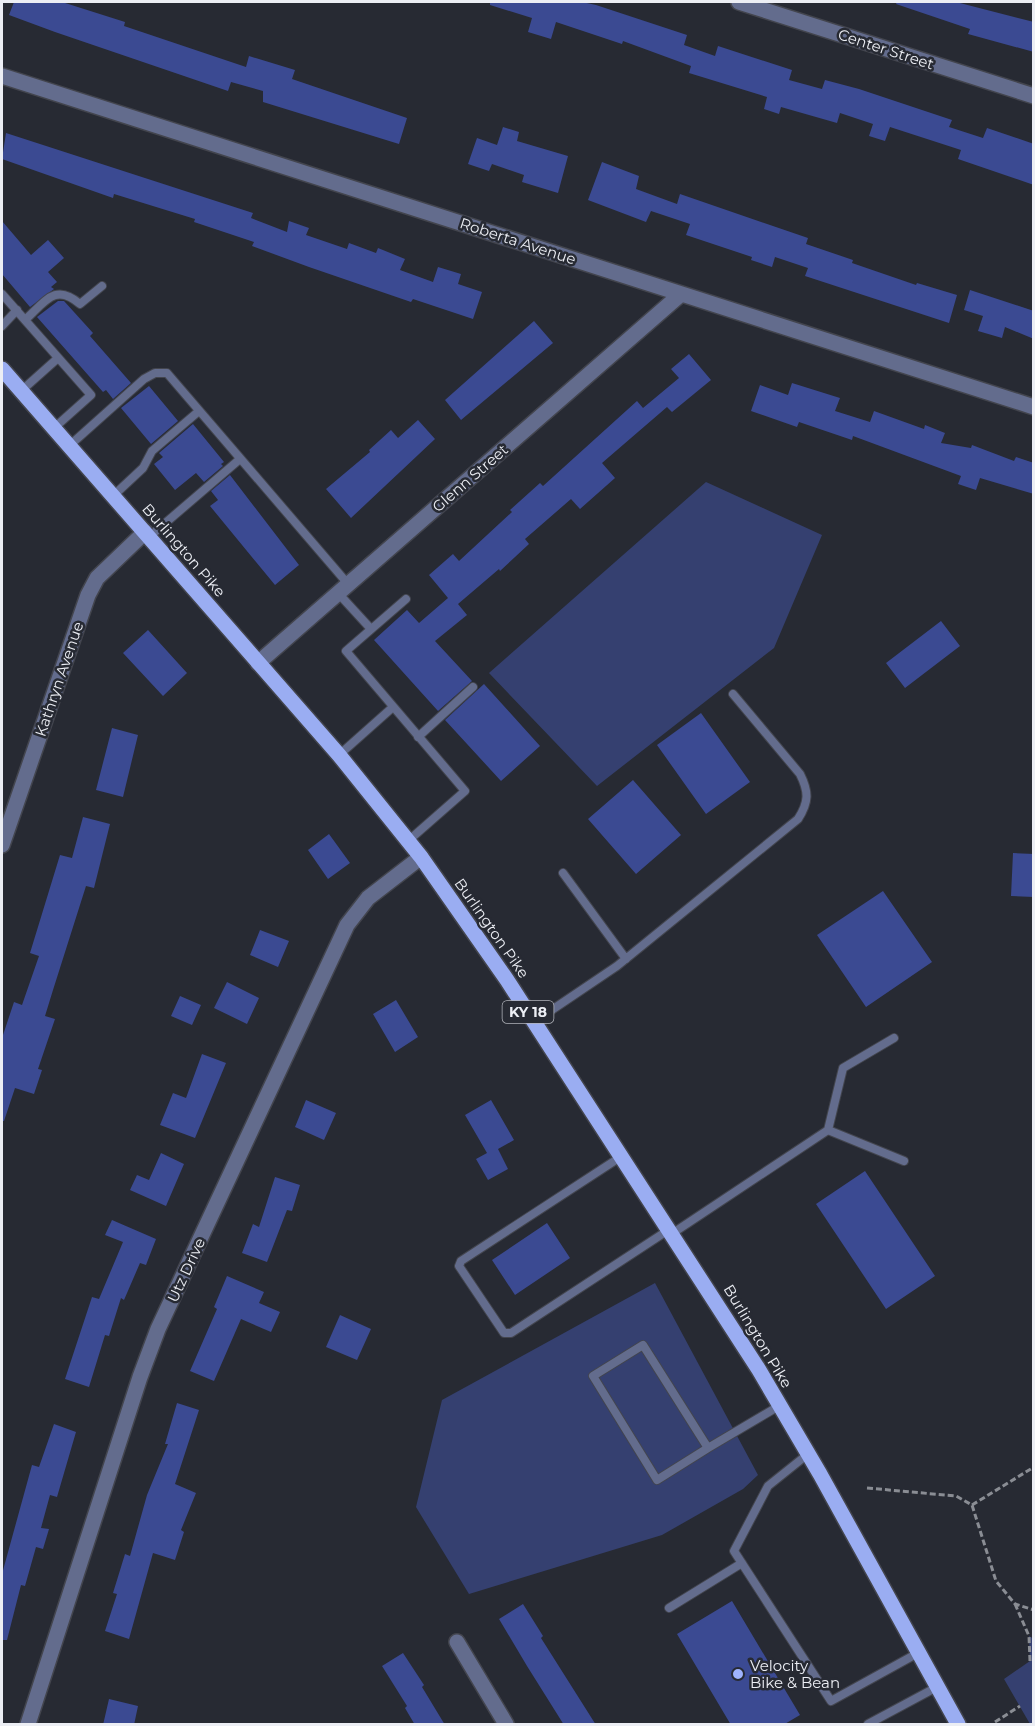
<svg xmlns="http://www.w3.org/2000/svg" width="1035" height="1726" font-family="Montserrat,sans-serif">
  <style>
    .green { fill: #354070 }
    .building { fill: #3b4a92 }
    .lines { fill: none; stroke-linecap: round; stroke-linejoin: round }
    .lane-casing { stroke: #43454e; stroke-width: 10 }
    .street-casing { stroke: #43454e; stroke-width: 18 }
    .primary-casing { stroke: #43454e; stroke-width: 18 }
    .path { stroke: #8a8d94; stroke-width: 3; stroke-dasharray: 6 3; stroke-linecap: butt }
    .lane { stroke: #636c8d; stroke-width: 8 }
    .street { stroke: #636c8d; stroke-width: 15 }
    .primary { stroke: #9aadf2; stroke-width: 15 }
    .poi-dot { fill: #9fb3fd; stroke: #272a33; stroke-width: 2 }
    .labels { text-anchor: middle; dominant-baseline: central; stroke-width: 5; stroke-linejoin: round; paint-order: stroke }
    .shield { fill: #272a33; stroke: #b1b3ba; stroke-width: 1.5 }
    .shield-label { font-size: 14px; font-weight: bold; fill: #eceef4 }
    .street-label { font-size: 15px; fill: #eceef4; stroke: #272a33 }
    .poi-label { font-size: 15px; fill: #eceef4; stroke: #272a33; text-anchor: start }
  </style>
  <rect width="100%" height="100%" fill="#272a33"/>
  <path class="green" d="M 706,482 L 822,535 L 774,648 L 597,786 L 489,673 Z
    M 655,1283 L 758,1475 L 743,1489 L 662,1535 L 469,1594 L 416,1507 L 442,1400 Z
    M 1029,1636 L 1034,1639 L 1033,1724 L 1030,1724 L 1004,1679 L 1030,1661 Z"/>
  <path class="building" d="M 14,2 L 62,2 L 125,22 L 124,26 L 246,67 L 249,56 L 295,70 L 292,79 L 407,118 L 399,144 L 263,102 L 263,91 L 231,82 L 228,91 L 55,32 L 9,15 Z
    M 490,2 L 582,2 L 596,5 L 687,35 L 684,45 L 715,56 L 718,46 L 792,70 L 789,80 L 822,89 L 825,80 L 859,89 L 952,120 L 949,127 L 983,138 L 987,128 L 1034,144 L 1034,185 L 958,159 L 961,150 L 890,127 L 885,141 L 869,136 L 873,124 L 840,113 L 837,123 L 781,107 L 779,114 L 764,109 L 767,97 L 689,73 L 691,66 L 623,41 L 622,44 L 556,22 L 551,39 L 528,32 L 532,18 L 490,5 Z
    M 897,2 L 956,2 L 1034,22 L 1034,52 L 968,34 L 970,29 L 896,4 Z
    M 503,127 L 519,132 L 517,141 L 568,156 L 558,193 L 522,182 L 524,175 L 492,164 L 489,171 L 468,164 L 477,138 L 497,145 Z
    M 6,133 L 253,213 L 251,218 L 287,232 L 289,221 L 309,228 L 306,235 L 347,249 L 349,243 L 376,253 L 378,248 L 405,259 L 400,270 L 433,282 L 438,267 L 461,274 L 458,284 L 482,292 L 473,319 L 413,299 L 411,302 L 309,267 L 252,246 L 254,242 L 194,222 L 195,219 L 114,194 L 113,198 L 2,159 Z
    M 602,162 L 639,176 L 636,189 L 677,204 L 680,194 L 808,238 L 806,244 L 853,260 L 852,263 L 916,285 L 917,283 L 957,295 L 949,323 L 805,276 L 808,268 L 775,257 L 772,267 L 751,260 L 752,257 L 686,235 L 690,224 L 651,211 L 646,222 L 588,200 Z
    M 2,221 L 31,255 L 48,240 L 64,258 L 48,272 L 57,282 L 51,287 L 54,289 L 30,307 L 2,274 Z
    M 970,290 L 1034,311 L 1034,339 L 1005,327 L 1002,338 L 978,331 L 983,316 L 964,310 Z
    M 58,301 L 64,301 L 93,333 L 90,336 L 131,383 L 113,399 L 106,390 L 103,392 L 37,317 Z
    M 534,321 L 553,343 L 461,420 L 445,400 Z
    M 689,354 L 711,380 L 672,412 L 667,407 L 602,463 L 615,478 L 580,509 L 571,499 L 525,539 L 529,544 L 500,571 L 499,569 L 458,604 L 467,615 L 435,641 L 472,681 L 438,711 L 374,640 L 407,610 L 419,623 L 448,598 L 429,575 L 453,554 L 459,561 L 512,512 L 510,510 L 540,483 L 543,486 L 637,401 L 643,408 L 679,378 L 671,369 Z
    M 792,383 L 840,398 L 835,411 L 870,422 L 874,411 L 924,429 L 925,425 L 945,433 L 941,443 L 971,448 L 972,445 L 1014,461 L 1016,457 L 1034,463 L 1034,494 L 980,478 L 976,490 L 958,484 L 961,476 L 853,436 L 852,440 L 799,422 L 797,427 L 751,411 L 760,385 L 788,395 Z
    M 149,386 L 178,421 L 151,444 L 121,408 Z
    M 418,420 L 435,439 L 351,518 L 326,489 L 370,452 L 369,450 L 391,430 L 398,438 Z
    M 193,424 L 224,462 L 221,464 L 223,466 L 204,482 L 196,473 L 175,490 L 154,464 L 163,457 L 159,453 Z
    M 230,475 L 299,565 L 275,585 L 210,506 L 218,500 L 211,491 Z
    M 941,621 L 960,646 L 905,688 L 886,663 Z
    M 148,630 L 187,673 L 163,696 L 123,653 Z
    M 484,684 L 540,746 L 501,781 L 445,720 Z
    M 701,713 L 750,782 L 706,814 L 657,745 Z
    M 112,728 L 138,735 L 123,797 L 96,790 Z
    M 633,780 L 681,835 L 636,874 L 588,819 Z
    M 83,817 L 110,824 L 94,888 L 86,886 L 53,990 L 45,1016 L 55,1019 L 38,1069 L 42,1070 L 34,1094 L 15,1088 L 4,1121 L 2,1121 L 2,1038 L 14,1002 L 22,1005 L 39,956 L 30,953 L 60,855 L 72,858 Z
    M 329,834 L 350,863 L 328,879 L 308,850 Z
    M 1013,853 L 1034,854 L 1034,897 L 1011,896 Z
    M 883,891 L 932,962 L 866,1007 L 817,935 Z
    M 260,930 L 289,941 L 278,967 L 250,955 Z
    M 227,982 L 259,998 L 247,1024 L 214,1008 Z
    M 180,996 L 201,1005 L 192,1025 L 171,1016 Z
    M 396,1000 L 418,1037 L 395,1052 L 373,1014 Z
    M 202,1054 L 226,1063 L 195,1138 L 160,1125 L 173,1093 L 186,1098 Z
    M 306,1100 L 336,1113 L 324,1140 L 295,1127 Z
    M 491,1100 L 514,1140 L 498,1149 L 508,1169 L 488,1180 L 476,1159 L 487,1153 L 465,1115 Z
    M 161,1153 L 184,1164 L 166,1206 L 130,1190 L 137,1175 L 149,1180 Z
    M 865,1171 L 935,1276 L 886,1309 L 816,1204 Z
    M 275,1177 L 300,1185 L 292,1211 L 287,1210 L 267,1262 L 242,1253 L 253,1224 L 259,1227 Z
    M 112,1220 L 156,1239 L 146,1265 L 140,1263 L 124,1300 L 121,1298 L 109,1336 L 105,1335 L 89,1387 L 65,1379 L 92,1297 L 99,1299 L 123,1242 L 105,1235 Z
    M 547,1223 L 570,1258 L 515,1295 L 492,1260 Z
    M 227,1276 L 264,1292 L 259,1303 L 280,1312 L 271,1332 L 241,1319 L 214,1381 L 190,1371 L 217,1309 L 214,1307 Z
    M 340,1315 L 371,1329 L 357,1360 L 326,1347 Z
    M 177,1403 L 199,1410 L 175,1484 L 196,1493 L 181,1530 L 184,1532 L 175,1560 L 153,1553 L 129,1639 L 105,1631 L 117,1594 L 113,1593 L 125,1554 L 130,1556 L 147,1495 L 168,1444 L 165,1444 Z
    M 54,1424 L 76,1432 L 57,1497 L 50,1495 L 41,1528 L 49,1529 L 43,1549 L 36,1547 L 25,1586 L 21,1585 L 7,1640 L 2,1640 L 2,1574 L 32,1465 L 39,1467 Z
    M 732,1601 L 800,1715 L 783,1725 L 731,1725 L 677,1634 Z
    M 523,1604 L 543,1636 L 541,1638 L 596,1725 L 564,1725 L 527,1666 L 499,1619 Z
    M 403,1653 L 424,1685 L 422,1687 L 445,1725 L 415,1725 L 405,1708 L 407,1706 L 382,1666 Z
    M 109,1699 L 138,1706 L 134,1725 L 103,1725 Z"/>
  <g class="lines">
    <defs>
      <path id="lane" d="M 2,294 L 91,395 L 54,428
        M 25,320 C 45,302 55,282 80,304 L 102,286
        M 2,326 L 17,310
        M 21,391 L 58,358
        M 69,446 L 144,379 L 155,373 L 167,373 L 348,584
        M 113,496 L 143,468 L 152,451 L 199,411
        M 149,537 L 240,459
        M 338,593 L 371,629
        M 406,599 L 346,651 L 465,791 L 408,841
        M 418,737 L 473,687
        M 339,755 L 393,707
        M 563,873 L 626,959
        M 534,1022 L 617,966 L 798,819 C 809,802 809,792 800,774 L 733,694
        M 828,1130 L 904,1161
        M 622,1156 L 461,1261 L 459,1266 L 504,1333 L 511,1333 L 670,1229
        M 673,1233 L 828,1130 L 843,1068 L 894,1038
        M 708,1448 L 657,1480 L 593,1376 L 643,1345 L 708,1448 L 779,1406
        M 808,1454 L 768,1486 L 734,1551 L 831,1701 L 918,1653
        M 669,1608 L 742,1563
        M 868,1724 L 937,1687"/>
      <path id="street" d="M 739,2 L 1034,96
        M 2,76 L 1034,407
        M 258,663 L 681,294
        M 2,845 L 88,595 L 97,578 L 145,532
        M 457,1642 L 506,1724
        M 28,1724 L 140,1377 L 158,1329 L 347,925 L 368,898 L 421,857"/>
      <path id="primary" d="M 2,369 L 339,755 L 421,857 L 507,980 L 759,1370 L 820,1474 L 958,1724"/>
    </defs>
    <use href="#lane" class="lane-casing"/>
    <use href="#street" class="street-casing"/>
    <use href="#primary" class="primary-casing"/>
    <path class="path" d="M 867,1488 L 956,1496 L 972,1505 L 996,1581 L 1015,1604 L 1034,1610
      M 972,1505 L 1034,1467
      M 1015,1604 L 1029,1636 L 1030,1661
      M 995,1722 L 1020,1706"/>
    <use href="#lane" class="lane"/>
    <use href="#street" class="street"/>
    <use href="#primary" class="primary"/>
  </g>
  <circle class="poi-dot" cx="738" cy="1674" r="6"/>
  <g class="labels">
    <rect class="shield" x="502.5" y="1001" width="51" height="22" rx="4.5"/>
    <g class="shield-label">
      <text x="528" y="1012">KY 18</text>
    </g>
    <g class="street-label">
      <text transform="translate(886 49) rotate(18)">Center Street</text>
      <text transform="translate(518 241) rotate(18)">Roberta Avenue</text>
      <text transform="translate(470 478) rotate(-41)">Glenn Street</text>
      <text transform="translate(184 550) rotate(49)">Burlington Pike</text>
      <text transform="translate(59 679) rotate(-71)">Kathryn Avenue</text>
      <text transform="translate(492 928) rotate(55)">Burlington Pike</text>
      <text transform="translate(186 1270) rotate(-65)">Utz Drive</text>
      <text transform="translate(758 1336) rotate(59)">Burlington Pike</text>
    </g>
    <g class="poi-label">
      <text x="750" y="1665">Velocity<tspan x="750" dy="17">Bike &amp; Bean</tspan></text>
    </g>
  </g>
  <rect width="1035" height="1726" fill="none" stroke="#eceef4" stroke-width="6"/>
</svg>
